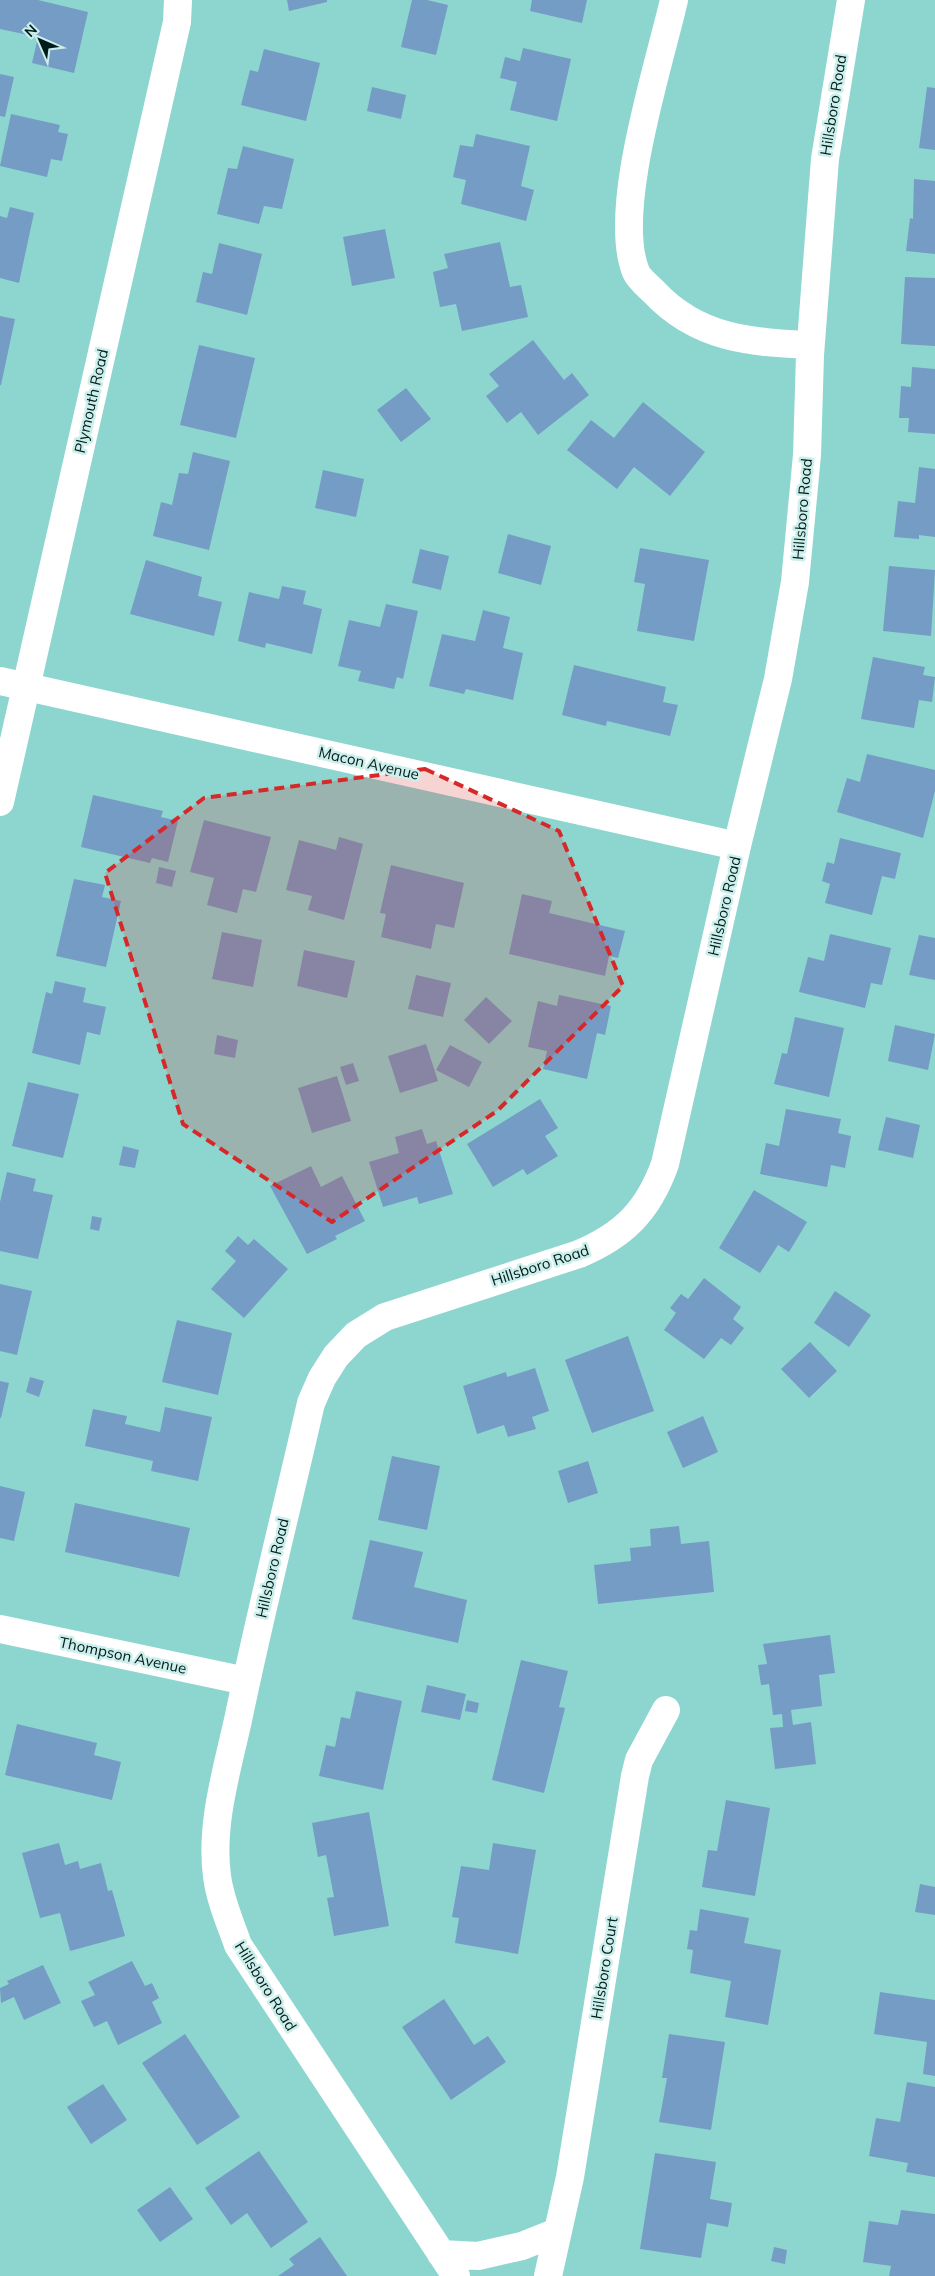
<svg xmlns="http://www.w3.org/2000/svg" width="935" height="2276" font-family="Mulish,sans-serif">
  <style>
    .building { fill: #759cc4 }
    .lines { fill: none; stroke-linecap: round; stroke-linejoin: round }
    .minor { stroke: #fff; stroke-width: 28 }
    .marked { fill: #d62828; fill-opacity: 0.2; stroke: #d62828; stroke-width: 4; stroke-dasharray: 10 6; stroke-linejoin: round }
    .labels { text-anchor: middle; dominant-baseline: central; stroke-width: 5; stroke-linejoin: round; paint-order: stroke }
    .street-label { font-size: 15px; fill: #001c1a; stroke: #ccefec }
  </style>
  <rect width="100%" height="100%" fill="#8dd6d0"/>
  <path class="building" d="M 0,0 L 38,0 L 88,12 L 74,73 L 32,63 L 38,37 L 0,29 Z
    M 287,0 L 327,0 L 327,2 L 289,11 Z
    M 412,0 L 427,0 L 448,5 L 436,55 L 401,47 Z
    M 532,0 L 587,0 L 582,23 L 530,11 Z
    M 523,48 L 571,59 L 557,121 L 510,110 L 517,82 L 500,78 L 505,57 L 520,61 Z
    M 264,49 L 320,63 L 306,121 L 241,105 L 250,70 L 258,72 Z
    M 0,74 L 14,77 L 5,117 L 0,116 Z
    M 372,87 L 406,95 L 401,119 L 367,111 Z
    M 927,87 L 935,88 L 935,150 L 919,148 Z
    M 11,114 L 60,125 L 58,132 L 68,134 L 62,161 L 51,159 L 47,177 L 0,166 Z
    M 476,134 L 530,146 L 521,186 L 534,190 L 526,221 L 461,204 L 466,180 L 453,177 L 460,145 L 473,147 Z
    M 243,146 L 294,159 L 282,209 L 264,206 L 259,224 L 217,214 L 228,168 L 237,169 Z
    M 914,179 L 935,181 L 935,254 L 906,251 L 910,218 L 913,219 Z
    M 10,207 L 34,213 L 19,283 L 0,278 L 0,216 L 7,218 Z
    M 385,229 L 395,278 L 352,286 L 343,237 Z
    M 500,242 L 510,287 L 521,285 L 528,317 L 462,331 L 456,304 L 440,307 L 433,272 L 448,268 L 444,254 Z
    M 219,243 L 262,254 L 247,315 L 196,302 L 203,272 L 212,274 Z
    M 905,277 L 935,278 L 935,346 L 901,344 Z
    M 0,316 L 15,319 L 1,385 L 0,385 Z
    M 533,340 L 564,380 L 572,373 L 589,395 L 538,435 L 521,412 L 507,423 L 486,396 L 499,386 L 489,374 Z
    M 199,345 L 255,358 L 236,438 L 180,425 Z
    M 912,367 L 935,369 L 935,434 L 908,432 L 909,418 L 899,418 L 901,386 L 911,387 Z
    M 406,388 L 431,419 L 401,442 L 377,410 Z
    M 643,402 L 705,452 L 670,496 L 634,467 L 617,489 L 567,450 L 591,420 L 614,438 Z
    M 193,452 L 230,461 L 209,550 L 153,536 L 161,502 L 172,505 L 179,473 L 188,474 Z
    M 919,467 L 935,469 L 935,537 L 919,535 L 919,539 L 894,537 L 898,501 L 915,503 Z
    M 323,470 L 364,479 L 356,517 L 315,508 Z
    M 508,534 L 551,546 L 541,585 L 498,573 Z
    M 640,548 L 709,560 L 694,641 L 637,631 L 645,584 L 634,582 Z
    M 420,549 L 449,556 L 441,590 L 412,583 Z
    M 146,560 L 202,577 L 198,596 L 222,602 L 214,636 L 130,614 Z
    M 889,566 L 935,570 L 931,636 L 883,631 Z
    M 282,586 L 306,591 L 303,604 L 322,609 L 312,654 L 266,643 L 265,648 L 238,641 L 249,592 L 279,599 Z
    M 386,604 L 418,611 L 403,679 L 397,677 L 394,689 L 358,681 L 361,671 L 338,666 L 349,620 L 380,627 Z
    M 483,610 L 510,617 L 503,648 L 523,653 L 513,700 L 466,689 L 464,694 L 429,686 L 442,634 L 475,641 Z
    M 873,657 L 925,667 L 923,675 L 935,677 L 932,702 L 919,700 L 914,728 L 861,719 Z
    M 574,665 L 666,687 L 663,702 L 678,705 L 670,736 L 607,721 L 606,726 L 562,715 Z
    M 867,754 L 935,770 L 935,791 L 923,838 L 837,812 L 847,778 L 860,782 Z
    M 93,795 L 163,811 L 161,817 L 178,821 L 168,862 L 152,858 L 150,863 L 81,847 Z
    M 204,820 L 271,837 L 256,892 L 243,889 L 237,913 L 207,905 L 214,878 L 190,872 Z
    M 339,837 L 363,844 L 344,920 L 308,910 L 312,896 L 286,890 L 299,840 L 336,850 Z
    M 840,838 L 901,853 L 895,879 L 882,876 L 872,915 L 825,903 L 830,884 L 822,881 L 827,862 L 834,864 Z
    M 391,865 L 464,883 L 454,928 L 436,924 L 431,949 L 381,937 L 386,914 L 380,913 Z
    M 159,867 L 176,871 L 172,887 L 156,883 Z
    M 74,879 L 105,885 L 102,897 L 121,901 L 106,967 L 56,956 Z
    M 522,894 L 552,901 L 549,913 L 625,931 L 618,958 L 609,956 L 605,976 L 509,954 Z
    M 222,932 L 262,940 L 253,987 L 212,979 Z
    M 830,934 L 891,948 L 882,985 L 871,983 L 865,1008 L 799,992 L 808,957 L 824,961 Z
    M 919,935 L 935,938 L 935,980 L 909,975 Z
    M 304,950 L 355,961 L 347,998 L 297,986 Z
    M 416,975 L 451,983 L 443,1017 L 408,1009 Z
    M 55,981 L 86,988 L 83,1002 L 106,1007 L 100,1035 L 87,1032 L 80,1065 L 32,1053 L 46,992 L 52,994 Z
    M 559,995 L 611,1006 L 605,1035 L 597,1033 L 587,1079 L 543,1069 L 547,1051 L 528,1047 L 538,1001 L 557,1006 Z
    M 486,997 L 512,1021 L 489,1044 L 464,1020 Z
    M 795,1017 L 844,1028 L 829,1097 L 774,1084 L 782,1053 L 787,1054 Z
    M 895,1025 L 935,1034 L 928,1070 L 888,1061 Z
    M 217,1035 L 238,1040 L 235,1058 L 214,1054 Z
    M 426,1044 L 438,1081 L 400,1093 L 388,1056 Z
    M 450,1045 L 482,1062 L 469,1087 L 436,1070 Z
    M 353,1063 L 359,1081 L 346,1085 L 340,1067 Z
    M 337,1076 L 351,1121 L 312,1133 L 298,1088 Z
    M 28,1082 L 79,1094 L 63,1158 L 12,1146 Z
    M 540,1099 L 558,1128 L 545,1136 L 558,1156 L 527,1175 L 523,1169 L 493,1187 L 467,1144 Z
    M 786,1109 L 841,1119 L 838,1133 L 851,1136 L 845,1168 L 831,1165 L 827,1187 L 760,1174 L 766,1143 L 779,1146 Z
    M 886,1117 L 920,1125 L 913,1158 L 878,1150 Z
    M 422,1129 L 427,1144 L 436,1141 L 453,1194 L 419,1204 L 417,1197 L 383,1207 L 369,1162 L 399,1153 L 395,1137 Z
    M 123,1146 L 139,1150 L 135,1168 L 119,1165 Z
    M 311,1166 L 321,1187 L 342,1176 L 365,1221 L 335,1236 L 337,1239 L 307,1254 L 270,1186 Z
    M 7,1172 L 36,1179 L 33,1191 L 53,1195 L 38,1259 L 0,1251 L 0,1202 Z
    M 754,1190 L 807,1222 L 789,1252 L 778,1245 L 760,1273 L 719,1248 Z
    M 92,1216 L 102,1218 L 99,1231 L 90,1229 Z
    M 238,1236 L 248,1245 L 254,1239 L 288,1269 L 244,1318 L 211,1289 L 236,1261 L 225,1251 Z
    M 704,1278 L 741,1307 L 733,1319 L 744,1328 L 731,1345 L 721,1338 L 704,1359 L 664,1330 L 676,1313 L 670,1308 L 681,1294 L 688,1299 Z
    M 0,1284 L 32,1291 L 17,1355 L 0,1351 Z
    M 835,1291 L 871,1315 L 849,1347 L 814,1323 Z
    M 177,1320 L 232,1333 L 218,1395 L 162,1382 Z
    M 628,1336 L 654,1411 L 592,1433 L 565,1360 Z
    M 810,1342 L 837,1371 L 809,1398 L 781,1369 Z
    M 535,1368 L 549,1411 L 532,1417 L 536,1429 L 508,1437 L 504,1425 L 477,1434 L 463,1386 L 506,1372 L 507,1377 Z
    M 30,1377 L 44,1381 L 39,1397 L 26,1392 Z
    M 0,1381 L 9,1383 L 1,1418 L 0,1418 Z
    M 165,1407 L 212,1417 L 198,1481 L 151,1471 L 153,1461 L 85,1446 L 93,1409 L 127,1416 L 125,1424 L 160,1432 Z
    M 703,1416 L 718,1452 L 683,1468 L 667,1432 Z
    M 392,1456 L 440,1466 L 427,1530 L 378,1520 Z
    M 588,1461 L 598,1493 L 568,1503 L 558,1471 Z
    M 0,1486 L 25,1492 L 14,1541 L 0,1538 Z
    M 75,1503 L 190,1528 L 179,1577 L 65,1552 Z
    M 679,1526 L 681,1544 L 709,1541 L 714,1592 L 598,1604 L 594,1565 L 631,1561 L 630,1548 L 651,1546 L 650,1529 Z
    M 370,1540 L 423,1552 L 414,1587 L 467,1600 L 458,1643 L 352,1619 Z
    M 830,1635 L 835,1673 L 819,1675 L 822,1706 L 791,1710 L 793,1725 L 811,1722 L 816,1764 L 775,1769 L 770,1728 L 783,1727 L 782,1714 L 773,1715 L 769,1684 L 761,1685 L 758,1665 L 767,1664 L 763,1644 Z
    M 521,1660 L 568,1671 L 559,1707 L 565,1708 L 544,1793 L 492,1780 Z
    M 427,1685 L 466,1694 L 460,1720 L 421,1712 Z
    M 356,1691 L 402,1701 L 383,1790 L 319,1776 L 326,1745 L 335,1747 L 341,1717 L 350,1719 Z
    M 467,1700 L 479,1703 L 477,1713 L 465,1711 Z
    M 17,1724 L 97,1743 L 94,1755 L 121,1762 L 112,1800 L 5,1775 Z
    M 726,1800 L 770,1808 L 755,1896 L 702,1887 L 708,1850 L 717,1851 Z
    M 369,1812 L 389,1926 L 334,1936 L 327,1898 L 334,1897 L 326,1855 L 318,1857 L 312,1823 Z
    M 59,1843 L 65,1865 L 78,1861 L 80,1869 L 101,1863 L 108,1891 L 112,1890 L 125,1936 L 70,1951 L 60,1913 L 40,1918 L 22,1853 Z
    M 493,1843 L 536,1850 L 518,1954 L 455,1943 L 459,1918 L 452,1917 L 461,1866 L 489,1870 Z
    M 920,1884 L 935,1887 L 935,1915 L 915,1912 Z
    M 700,1909 L 749,1918 L 744,1943 L 781,1950 L 768,2025 L 725,2017 L 731,1981 L 690,1973 L 693,1950 L 687,1949 L 690,1930 L 697,1931 Z
    M 132,1961 L 145,1986 L 152,1983 L 159,1998 L 152,2002 L 162,2023 L 118,2045 L 107,2021 L 94,2027 L 81,2001 L 95,1995 L 88,1982 Z
    M 43,1965 L 61,2003 L 24,2020 L 14,1997 L 1,2003 L 0,1988 L 9,1984 L 7,1981 Z
    M 880,1992 L 935,2000 L 935,2076 L 923,2074 L 927,2042 L 874,2034 Z
    M 444,1999 L 474,2045 L 488,2036 L 506,2062 L 451,2100 L 402,2027 Z
    M 185,2034 L 240,2117 L 197,2145 L 142,2063 Z
    M 669,2034 L 725,2042 L 711,2130 L 659,2122 L 667,2078 L 662,2078 Z
    M 907,2082 L 935,2087 L 935,2177 L 906,2172 L 908,2163 L 869,2156 L 876,2118 L 900,2122 Z
    M 103,2084 L 127,2120 L 91,2144 L 67,2107 Z
    M 259,2151 L 308,2222 L 271,2248 L 247,2213 L 231,2225 L 205,2188 Z
    M 655,2153 L 716,2162 L 710,2199 L 732,2203 L 728,2227 L 707,2223 L 701,2258 L 640,2249 Z
    M 170,2187 L 193,2219 L 160,2242 L 137,2210 Z
    M 901,2210 L 935,2214 L 935,2276 L 889,2276 L 891,2266 L 863,2262 L 869,2221 L 898,2225 Z
    M 320,2237 L 347,2276 L 278,2276 L 294,2265 L 289,2259 Z
    M 774,2247 L 787,2250 L 785,2264 L 771,2261 Z"/>
  <g class="lines">
    <path class="minor" d="M 674,0 C 659,66 611,211 636,272 C 639,279 648,286 654,292 C 698,339 750,342 810,345
      M 0,681 L 737,846
      M 0,802 L 177,22 L 178,0
      M 0,1629 L 246,1681
      M 441,2254 L 478,2256 L 522,2246 L 557,2232
      M 456,2276 L 238,1945 C 230,1922 220,1900 217,1876 C 210,1825 227,1770 238,1720 C 260,1614 287,1508 311,1403 L 322,1378 L 336,1356 L 356,1335 L 385,1317 L 579,1254 C 624,1235 648,1211 665,1164 L 737,846 L 778,679 L 795,582 L 807,455 L 810,355 L 825,159 L 851,0
      M 548,2276 L 570,2177 L 635,1776 L 639,1760 L 666,1710"/>
  </g>
  <path class="marked" d="M 425,769 L 559,831 L 623,986 L 497,1111 L 332,1222 L 183,1124 L 105,873 L 204,798 Z"/>
  <g class="labels">
    <g class="street-label">
      <text transform="translate(833 105) rotate(-81)">Hillsboro Road</text>
      <text transform="translate(91 401) rotate(-77)">Plymouth Road</text>
      <text transform="translate(802 509) rotate(-85)">Hillsboro Road</text>
      <text transform="translate(369 763) rotate(13)">Macon Avenue</text>
      <text transform="translate(724 906) rotate(-77)">Hillsboro Road</text>
      <text transform="translate(540 1265) rotate(-18)">Hillsboro Road</text>
      <text transform="translate(272 1568) rotate(-77)">Hillsboro Road</text>
      <text transform="translate(123 1655) rotate(12)">Thompson Avenue</text>
      <text transform="translate(604 1968) rotate(-81)">Hillsboro Court</text>
      <text transform="translate(266 1986) rotate(58)">Hillsboro Road</text>
    </g>
  </g>
  <g transform="translate(40 40) rotate(315)" stroke="#ccefec" stroke-width="4" paint-order="stroke">
  <path d="M0-4L9 19L0 12L-9 19Z" fill="#001c1a"/>
  <text y="-8" font-size="14" font-weight="bold" text-anchor="middle" fill="#001c1a">N</text>
  </g>
</svg>
